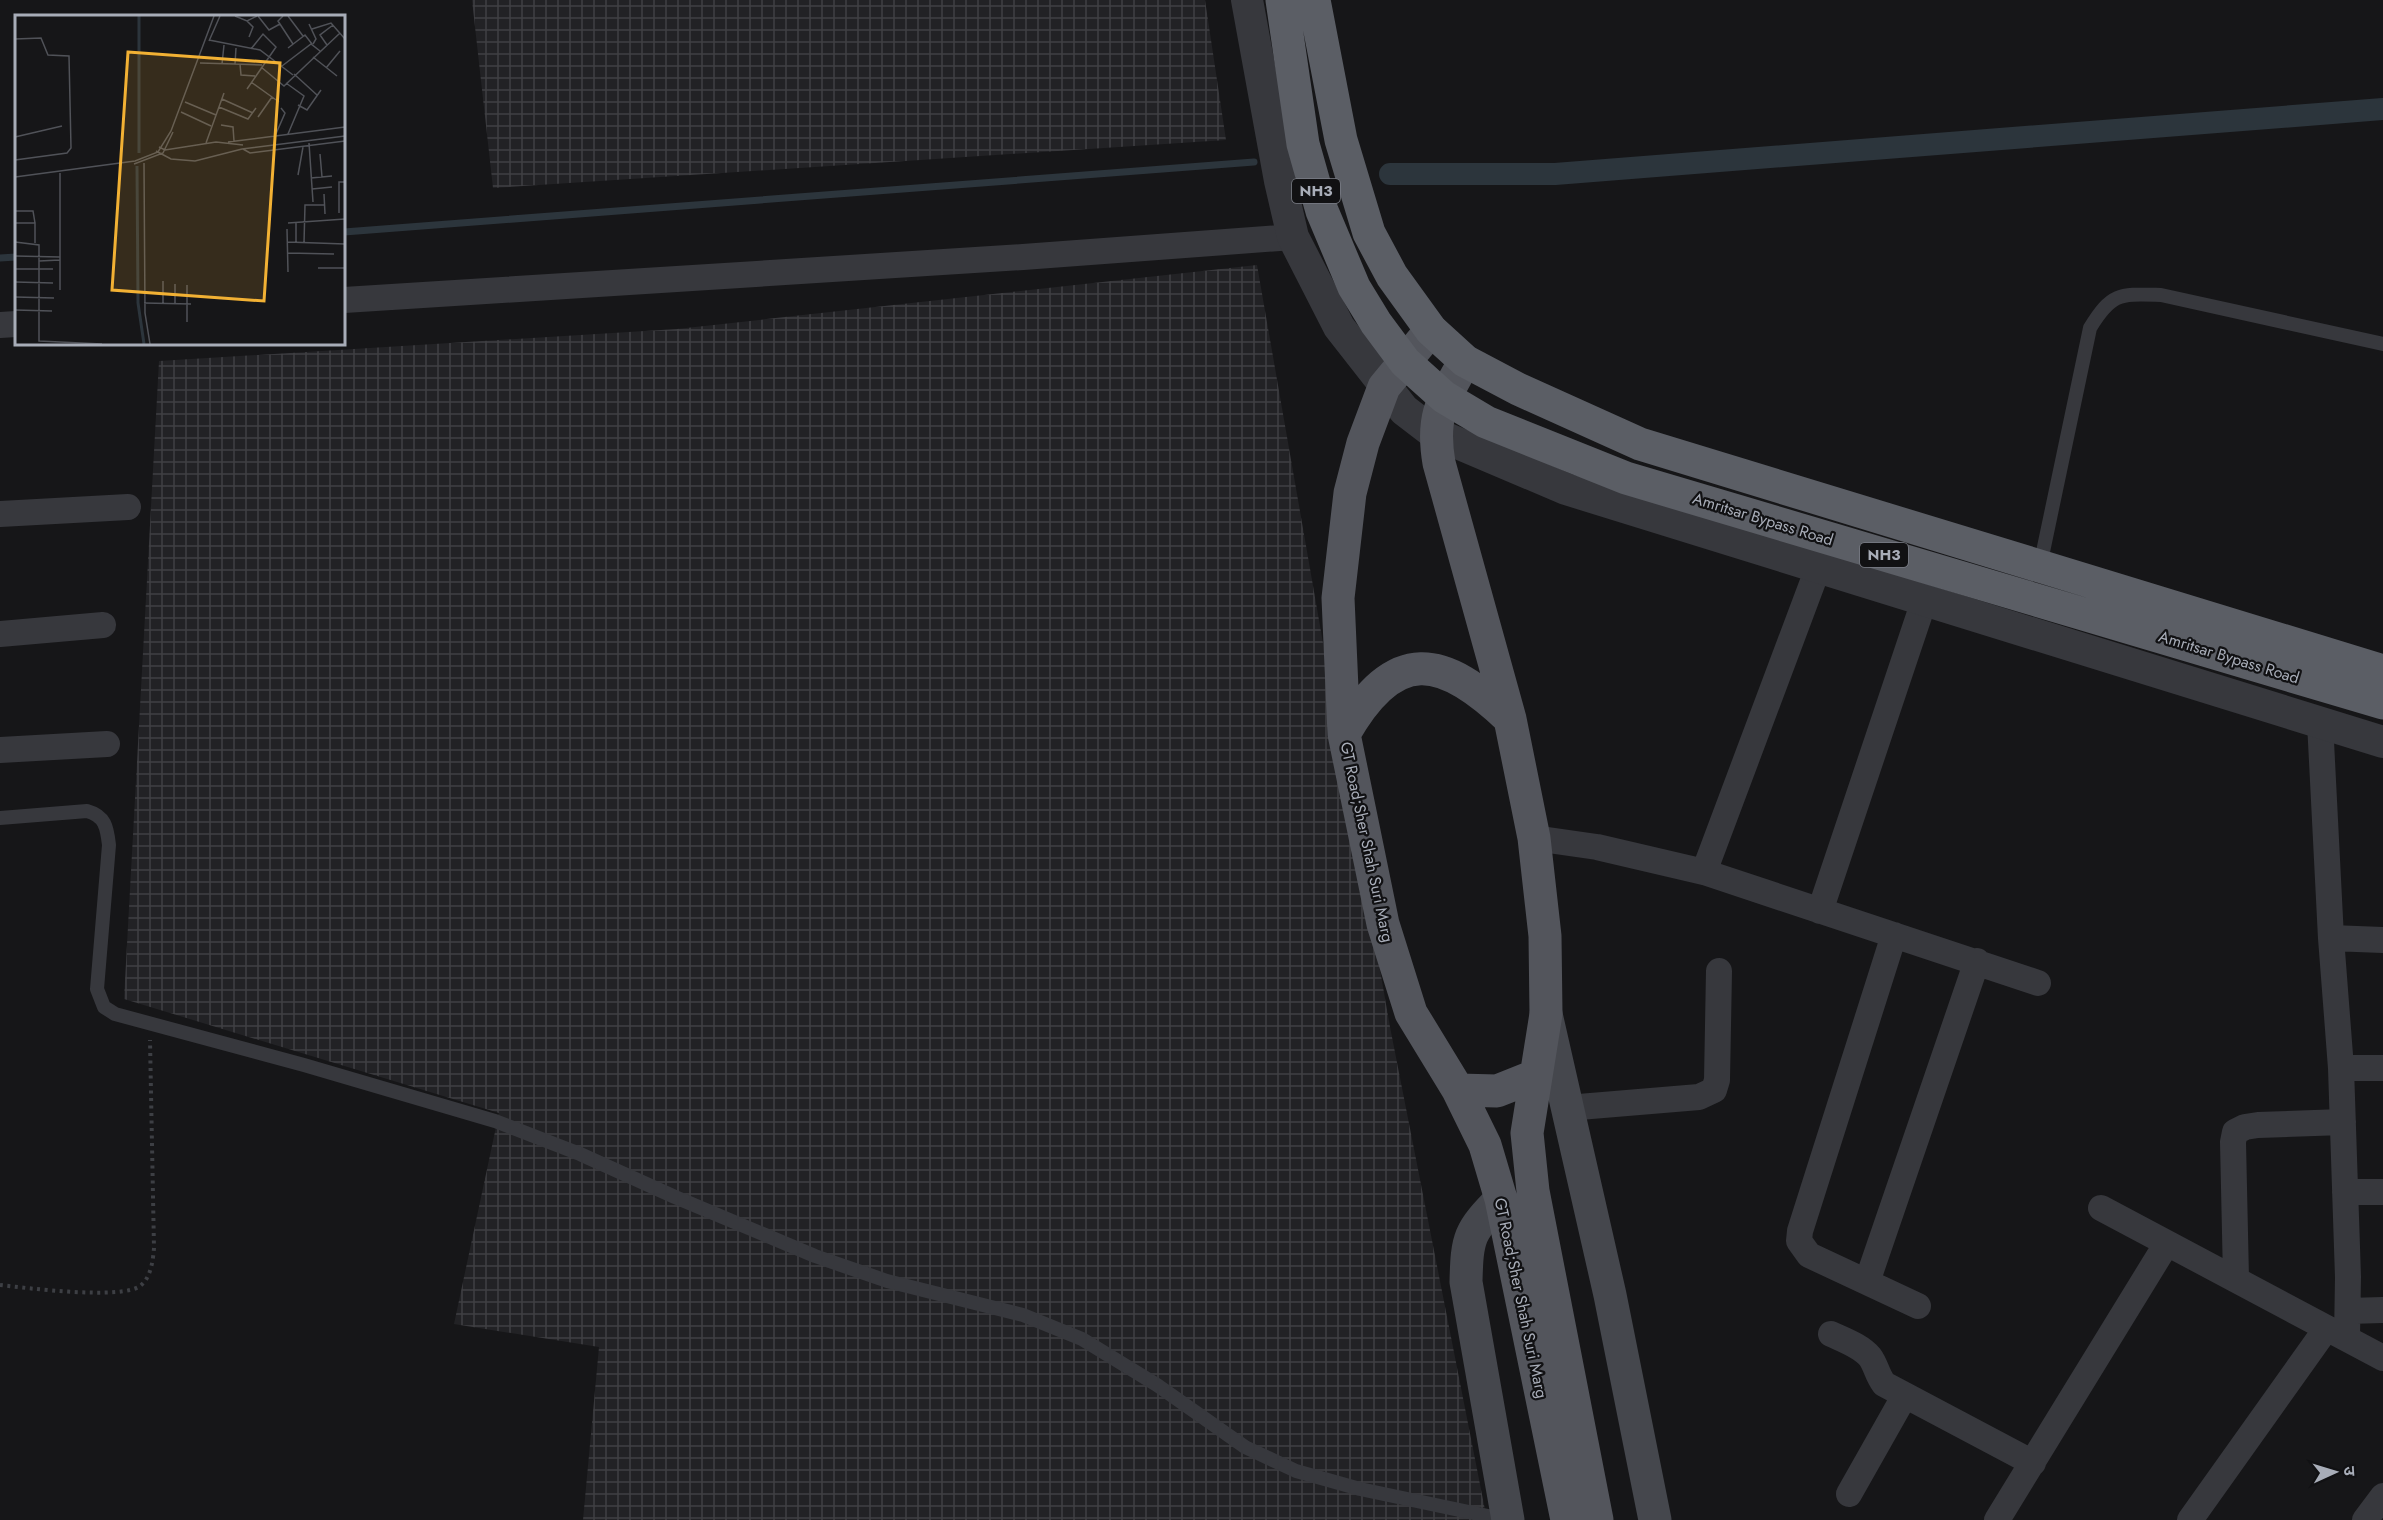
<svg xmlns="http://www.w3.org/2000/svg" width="2383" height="1520" font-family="Jost,'Noto Sans Devanagari',sans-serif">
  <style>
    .industrial { fill: url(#industrial-grid) }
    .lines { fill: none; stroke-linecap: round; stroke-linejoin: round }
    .stream { stroke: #2c353c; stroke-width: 7 }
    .canal { stroke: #2c353c; stroke-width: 22 }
    .path { stroke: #3d3f44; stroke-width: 4; stroke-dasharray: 3 4.5; stroke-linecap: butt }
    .service { stroke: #37383d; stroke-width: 14 }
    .minor { stroke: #37383d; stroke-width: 26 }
    .tertiary { stroke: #37383d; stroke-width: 32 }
    .secondary { stroke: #45474d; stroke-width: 33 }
    .primary { stroke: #53555c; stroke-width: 33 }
    .trunk { stroke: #5b5e65; stroke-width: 33 }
    .labels { text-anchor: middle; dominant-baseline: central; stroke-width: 4.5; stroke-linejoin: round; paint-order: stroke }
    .shield { fill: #111113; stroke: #7b7e86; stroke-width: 1.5 }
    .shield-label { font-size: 15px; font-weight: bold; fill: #a8adb8 }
    .street-label { font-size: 16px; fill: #a8adb8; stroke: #111113 }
    .inset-river { fill: none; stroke: #2c353c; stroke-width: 3 }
    .inset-road { fill: none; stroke: #505258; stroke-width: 1.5 }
    .view { fill: #f2b134; fill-opacity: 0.15; stroke: #f2b134; stroke-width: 3 }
    .inset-edge { fill: none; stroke: #a8adb8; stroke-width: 3 }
  </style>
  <defs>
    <pattern id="industrial-grid" width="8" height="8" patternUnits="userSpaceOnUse" patternTransform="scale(1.5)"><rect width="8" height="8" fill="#222225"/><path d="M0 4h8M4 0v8" fill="none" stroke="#3f3f43"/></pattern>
  </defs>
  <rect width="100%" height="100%" fill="#161618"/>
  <path class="industrial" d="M 472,0 L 1205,0 L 1226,140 L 493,188 Z
    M 1257,265 L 1390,1027 L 1487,1520 L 583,1520 L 599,1347 L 454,1324 L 499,1113 L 124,999 L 159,361 L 677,329 Z"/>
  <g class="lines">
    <path class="stream" d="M 344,232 L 1254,162
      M 0,258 L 16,257"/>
    <path class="canal" d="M 1390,174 L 1555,174 L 2383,109"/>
    <path class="path" d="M 0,1285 C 26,1288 121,1300 140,1286 C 151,1278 153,1260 154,1248 L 150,1040"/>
    <path class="service" d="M 2040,566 L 2090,328 C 2112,292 2120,294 2161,295 L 2383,344
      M 0,818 L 87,811 C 105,816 107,827 109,845 L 97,989 L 104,1007 L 115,1014 L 304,1065 L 495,1121 L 580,1154 L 675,1197 L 815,1256 L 887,1281 L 1023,1315 L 1082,1339 L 1157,1385 L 1245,1447 L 1296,1471 L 1360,1489 L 1507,1520"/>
    <path class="minor" d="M 344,300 L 1023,257 L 1293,237
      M 0,325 L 16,324
      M 0,514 L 128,507
      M 0,634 L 103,625
      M 2320,722 L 2331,938 L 2341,1068
      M 0,750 L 107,744
      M 1534,838 L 1597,847 L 1704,872 L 2038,983
      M 1704,872 L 1818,568
      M 1820,911 L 1924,601
      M 1894,935 L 1800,1231 L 1799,1241 L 1809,1255 L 1918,1306
      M 2331,938 L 2383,940
      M 1567,1108 L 1699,1097 L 1714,1090 L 1717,1080 L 1719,971
      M 2345,1192 L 2383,1192
      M 2101,1208 L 2383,1358
      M 2236,1278 L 2233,1142 L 2235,1132 L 2245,1127 L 2258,1125 L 2343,1122
      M 1867,1282 L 1977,961
      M 2348,1311 L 2383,1310
      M 1831,1334 C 1844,1340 1861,1346 1870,1357 C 1876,1365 1877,1375 1884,1384 L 2033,1463
      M 2347,1338 L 2348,1277 L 2341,1068 L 2383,1068
      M 1849,1494 L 1905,1395
      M 1997,1520 L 2167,1243
      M 2190,1520 L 2326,1329
      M 2365,1520 L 2383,1496"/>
    <path class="tertiary" d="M 1247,0 L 1280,181 L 1293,237 L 1339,327 L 1404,410 L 1434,433 L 1566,489 L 2383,742"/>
    <path class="secondary" d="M 1546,1014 L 1610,1295 L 1655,1520
      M 1501,1199 C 1469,1231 1467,1237 1466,1282 L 1508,1520"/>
    <path class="primary" d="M 1431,330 L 1384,387 L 1363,443 L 1350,493 L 1338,598 L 1344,734 L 1383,924 L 1411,1013 L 1458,1090 L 1485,1145 L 1501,1199 L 1567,1520
      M 1465,361 C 1442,401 1431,416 1439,463 L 1510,719 L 1534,838 L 1545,936 L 1546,1014 L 1527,1133 L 1533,1191 L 1597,1520
      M 1344,734 C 1395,645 1442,654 1510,719
      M 1458,1090 L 1497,1091 L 1535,1076"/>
    <path class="trunk" d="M 1282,0 L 1303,144 L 1322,211 L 1354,287 L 1376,323 L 1405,362 L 1444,397 L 1486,422 L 1626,478 L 2383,703
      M 1314,0 L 1341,140 L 1369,233 L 1392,276 L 1431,330 L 1465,361 L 1518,389 L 1640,444 L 2383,671"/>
  </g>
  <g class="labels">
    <g class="shield">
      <rect x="1292" y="179" width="48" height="24" rx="4.5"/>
      <rect x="1860" y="543" width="48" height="24" rx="4.5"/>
    </g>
    <g class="shield-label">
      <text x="1316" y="191">NH3</text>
      <text x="1884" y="555">NH3</text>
    </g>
    <g class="street-label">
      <text transform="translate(1763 519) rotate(17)">Amritsar Bypass Road</text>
      <text transform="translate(2229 657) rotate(17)">Amritsar Bypass Road</text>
      <text transform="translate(1367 842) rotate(78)">GT Road;Sher Shah Suri Marg</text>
      <text transform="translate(1521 1298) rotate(78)">GT Road;Sher Shah Suri Marg</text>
    </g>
  </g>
  <g transform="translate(15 15)">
    <rect width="330" height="330" fill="#161618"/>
    <path class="inset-river" d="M 124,138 L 124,1M 122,151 L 123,288 L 129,329"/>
    <path class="inset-road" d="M 220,1 L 232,6 L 242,1M 243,1 L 254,15 L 265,9M 268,1 L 263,6 L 278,29M 273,1 L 288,21M 232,6 L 238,12 L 234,22M 294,9 L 301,24 L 298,29M 297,14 L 316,8 L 330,24M 0,24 L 26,23 L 33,40 L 54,41 L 56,133 L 52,138 L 0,145M 194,25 L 245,35 L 278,60M 194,26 L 205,1M 312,30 L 305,20 L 318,10M 221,33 L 220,49 L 247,50M 273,33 L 290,20 L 297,29M 298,42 L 322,61M 185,48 L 220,49M 207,49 L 209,30M 225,49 L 226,60 L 240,61M 267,51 L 296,29 L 305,36M 246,52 L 269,71 L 325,18M 311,53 L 325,36M 279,59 L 302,80M 236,67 L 264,87M 271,68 L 289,81 L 273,119M 232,74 L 261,32 L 248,19 L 236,34M 207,84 L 238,98M 170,87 L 201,100M 283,90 L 292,95 L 306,75M 204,92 L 233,104 L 241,93M 166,97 L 196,111M 243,102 L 257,82M 206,110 L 218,112 L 219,126M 260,121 L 270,98 L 266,93M 0,122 L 47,111M 213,127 L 330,112M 191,128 L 209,78M 294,128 L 298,187M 144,132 L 150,135 L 201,127 L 228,130M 228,134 L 235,138 L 330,126M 141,136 L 156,144 L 180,146 L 227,134 L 330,121M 305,139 L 307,162M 129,148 L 130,298 L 135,329M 119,149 L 148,138 L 158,117M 45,158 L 45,275M 283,160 L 288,132M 0,162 L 120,146 L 143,137 L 156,116 L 199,1M 296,163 L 317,161M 297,174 L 317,172M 309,179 L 310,199M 0,196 L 18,196 L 20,208M 324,198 L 324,167 L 330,167M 0,208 L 20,208 L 20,228M 273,208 L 330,204M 281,208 L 281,227M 272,214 L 273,257M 0,227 L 24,230 L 24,326 L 87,329M 273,227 L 330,229M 289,228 L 290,190 L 310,190M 273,238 L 319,239M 0,241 L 45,242M 24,246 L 45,245M 303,253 L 330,253M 0,254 L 38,254M 0,267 L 38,268M 160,269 L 160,289M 172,270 L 172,307M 0,282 L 39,283M 129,288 L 176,289M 148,289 L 148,266M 0,295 L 37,296"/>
    <path class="view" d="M 113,37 L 265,48 L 249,286 L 97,275 Z"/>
    <rect width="330" height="330" class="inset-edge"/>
  </g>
  <g transform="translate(2335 1472) rotate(86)" stroke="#111113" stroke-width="4.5" paint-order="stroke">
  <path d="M0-4.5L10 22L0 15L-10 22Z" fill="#a8adb8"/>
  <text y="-9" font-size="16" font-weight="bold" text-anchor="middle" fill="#a8adb8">उ</text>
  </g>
</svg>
